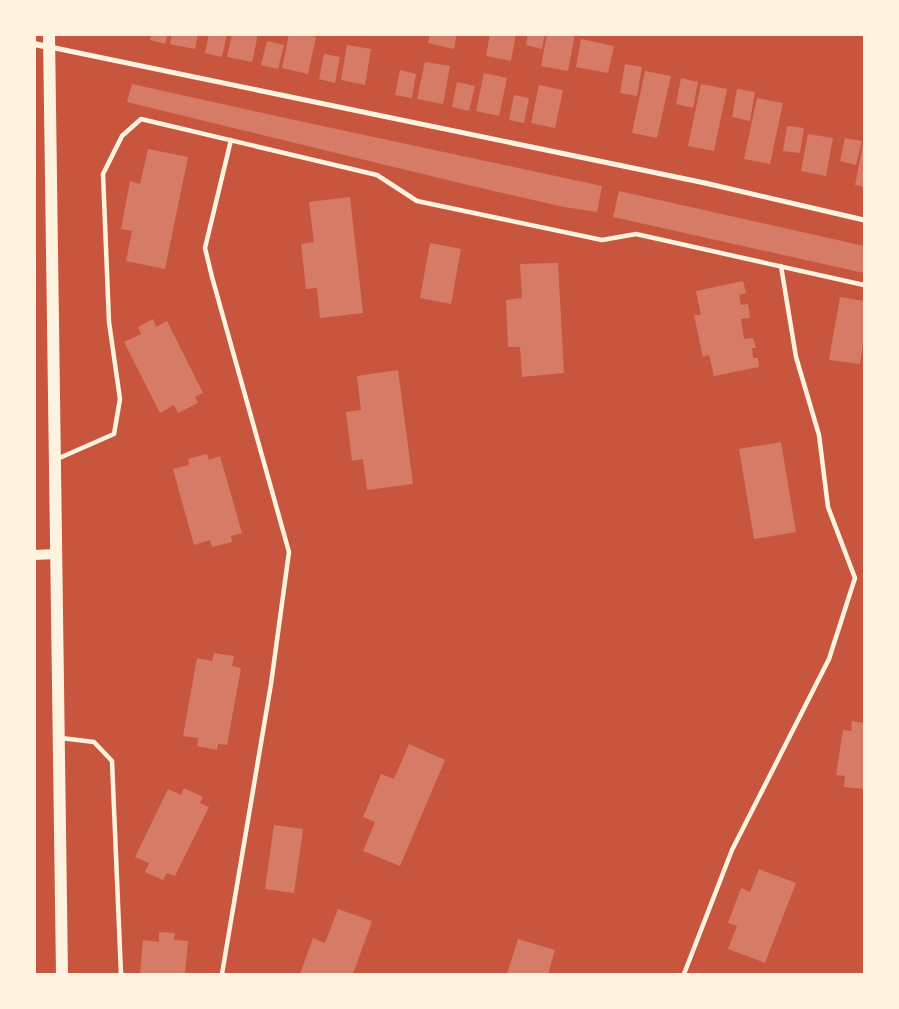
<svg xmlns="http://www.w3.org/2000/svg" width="899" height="1009" font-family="'Titillium Web',sans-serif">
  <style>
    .building { fill: #d67c66 }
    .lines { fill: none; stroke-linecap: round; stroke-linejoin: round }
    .service { stroke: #fff3e0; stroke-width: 4.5 }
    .pedestrian { stroke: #fff3e0; stroke-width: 5 }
    .minor { stroke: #fff3e0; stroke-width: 6 }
    .tertiary { stroke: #fff3e0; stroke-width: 10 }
    .secondary { stroke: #fff3e0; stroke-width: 12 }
  </style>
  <rect width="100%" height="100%" fill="#c8553d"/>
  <path class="building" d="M 152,34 L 168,34 L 165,44 L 150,40 Z
    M 172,34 L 198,34 L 195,49 L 170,44 Z
    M 209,34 L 227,34 L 222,57 L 205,53 Z
    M 232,34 L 258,34 L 252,62 L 227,57 Z
    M 289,34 L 304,34 L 316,37 L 308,74 L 282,68 Z
    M 430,34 L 457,34 L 454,49 L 428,43 Z
    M 490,34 L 516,34 L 511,61 L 486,56 Z
    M 528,34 L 545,34 L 542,49 L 526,45 Z
    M 547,34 L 575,34 L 568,71 L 541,66 Z
    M 581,39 L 614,46 L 608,73 L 576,67 Z
    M 267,41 L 284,45 L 278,69 L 261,65 Z
    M 347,45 L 371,49 L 365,85 L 341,80 Z
    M 324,54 L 340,57 L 335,83 L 319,79 Z
    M 425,62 L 450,66 L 443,104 L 417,99 Z
    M 625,64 L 642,67 L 637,96 L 620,93 Z
    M 400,70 L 416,74 L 412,98 L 395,95 Z
    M 645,71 L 671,76 L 657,138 L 632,133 Z
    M 484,73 L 507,78 L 499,116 L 476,111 Z
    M 681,78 L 698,82 L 693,108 L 676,104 Z
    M 457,82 L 475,86 L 469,111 L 452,107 Z
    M 132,84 L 290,119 L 602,186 L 597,212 L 564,207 L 468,185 L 127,102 Z
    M 701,84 L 727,89 L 714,151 L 688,146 Z
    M 539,85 L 563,90 L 555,128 L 531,123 Z
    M 737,89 L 755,92 L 750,121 L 732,117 Z
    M 514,95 L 529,98 L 524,123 L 509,120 Z
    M 757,98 L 783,103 L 770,164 L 744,159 Z
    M 787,126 L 804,128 L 800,153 L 783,151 Z
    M 808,134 L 833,138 L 826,176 L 801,171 Z
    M 845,138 L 862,141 L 856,165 L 840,161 Z
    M 863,144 L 864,144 L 864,187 L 855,185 Z
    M 148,149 L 188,157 L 165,269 L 126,261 L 132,231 L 121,229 L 130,181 L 140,184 Z
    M 619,191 L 864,246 L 864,273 L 613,217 Z
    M 350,197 L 363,313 L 320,318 L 317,288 L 306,289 L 301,244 L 314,242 L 309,202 Z
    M 430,243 L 461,249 L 451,304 L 420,298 Z
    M 558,263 L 564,373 L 522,377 L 520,347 L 508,347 L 506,300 L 522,298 L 520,264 Z
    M 743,281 L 746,293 L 739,295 L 741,305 L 748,304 L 750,318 L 741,319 L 744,339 L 753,338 L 756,348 L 752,348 L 753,358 L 758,358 L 759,367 L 714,376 L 709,355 L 703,357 L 694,315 L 701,315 L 696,291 Z
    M 840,297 L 864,301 L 864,337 L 860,364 L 829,360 Z
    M 153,319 L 156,327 L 167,321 L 203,393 L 195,397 L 198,403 L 178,413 L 174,405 L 160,413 L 124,342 L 141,334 L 138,327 Z
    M 398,370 L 413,484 L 367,490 L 363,459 L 352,461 L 346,412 L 361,410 L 357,376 Z
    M 781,442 L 796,532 L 754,539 L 739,449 Z
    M 207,454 L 209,460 L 220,456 L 242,533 L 231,536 L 232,542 L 212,547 L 210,540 L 194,545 L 173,469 L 189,465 L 188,459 Z
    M 214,653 L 234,656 L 232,666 L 241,668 L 227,745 L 218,744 L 217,750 L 197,746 L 198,738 L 183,736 L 197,658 L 212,661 Z
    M 852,721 L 864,723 L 864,789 L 844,787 L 845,776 L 836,775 L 843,730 L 851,731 Z
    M 409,744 L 445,760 L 400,866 L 363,851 L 375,822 L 363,817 L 381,774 L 394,779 Z
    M 184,788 L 203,797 L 200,803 L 209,807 L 175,876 L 167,873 L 163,880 L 145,872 L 149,863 L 135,857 L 168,789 L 181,795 Z
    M 274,825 L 303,829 L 294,893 L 265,889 Z
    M 759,869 L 796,883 L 765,963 L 728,949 L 737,926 L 728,923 L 741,888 L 750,892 Z
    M 338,909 L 372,921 L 353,974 L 300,974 L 313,938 L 325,943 Z
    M 159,932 L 175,933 L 174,940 L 188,941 L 185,974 L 140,974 L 143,940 L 159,942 Z
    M 518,939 L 555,950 L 548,974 L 507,974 Z"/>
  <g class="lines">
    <path class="service" d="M 57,459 L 114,434 L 120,399 L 109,322 L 103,174 L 122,136 L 141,119 L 377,175 L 417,201 L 602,240 L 636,234 L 864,285
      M 61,738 L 94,742 L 112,761 L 121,974
      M 222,974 L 271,684 L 289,552 L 212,277 L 205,248 L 231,140
      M 684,974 L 732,850 L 829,659 L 855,578 L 828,507 L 819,435 L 796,357 L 781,266"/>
    <path class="pedestrian" d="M 50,47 L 705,183 L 864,220"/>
    <path class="minor" d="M 34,44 L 49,47"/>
    <path class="tertiary" d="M 34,555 L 56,554"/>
    <path class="secondary" d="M 49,34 L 62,974"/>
  </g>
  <rect width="899" height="1009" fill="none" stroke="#fff3e0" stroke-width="72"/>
</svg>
